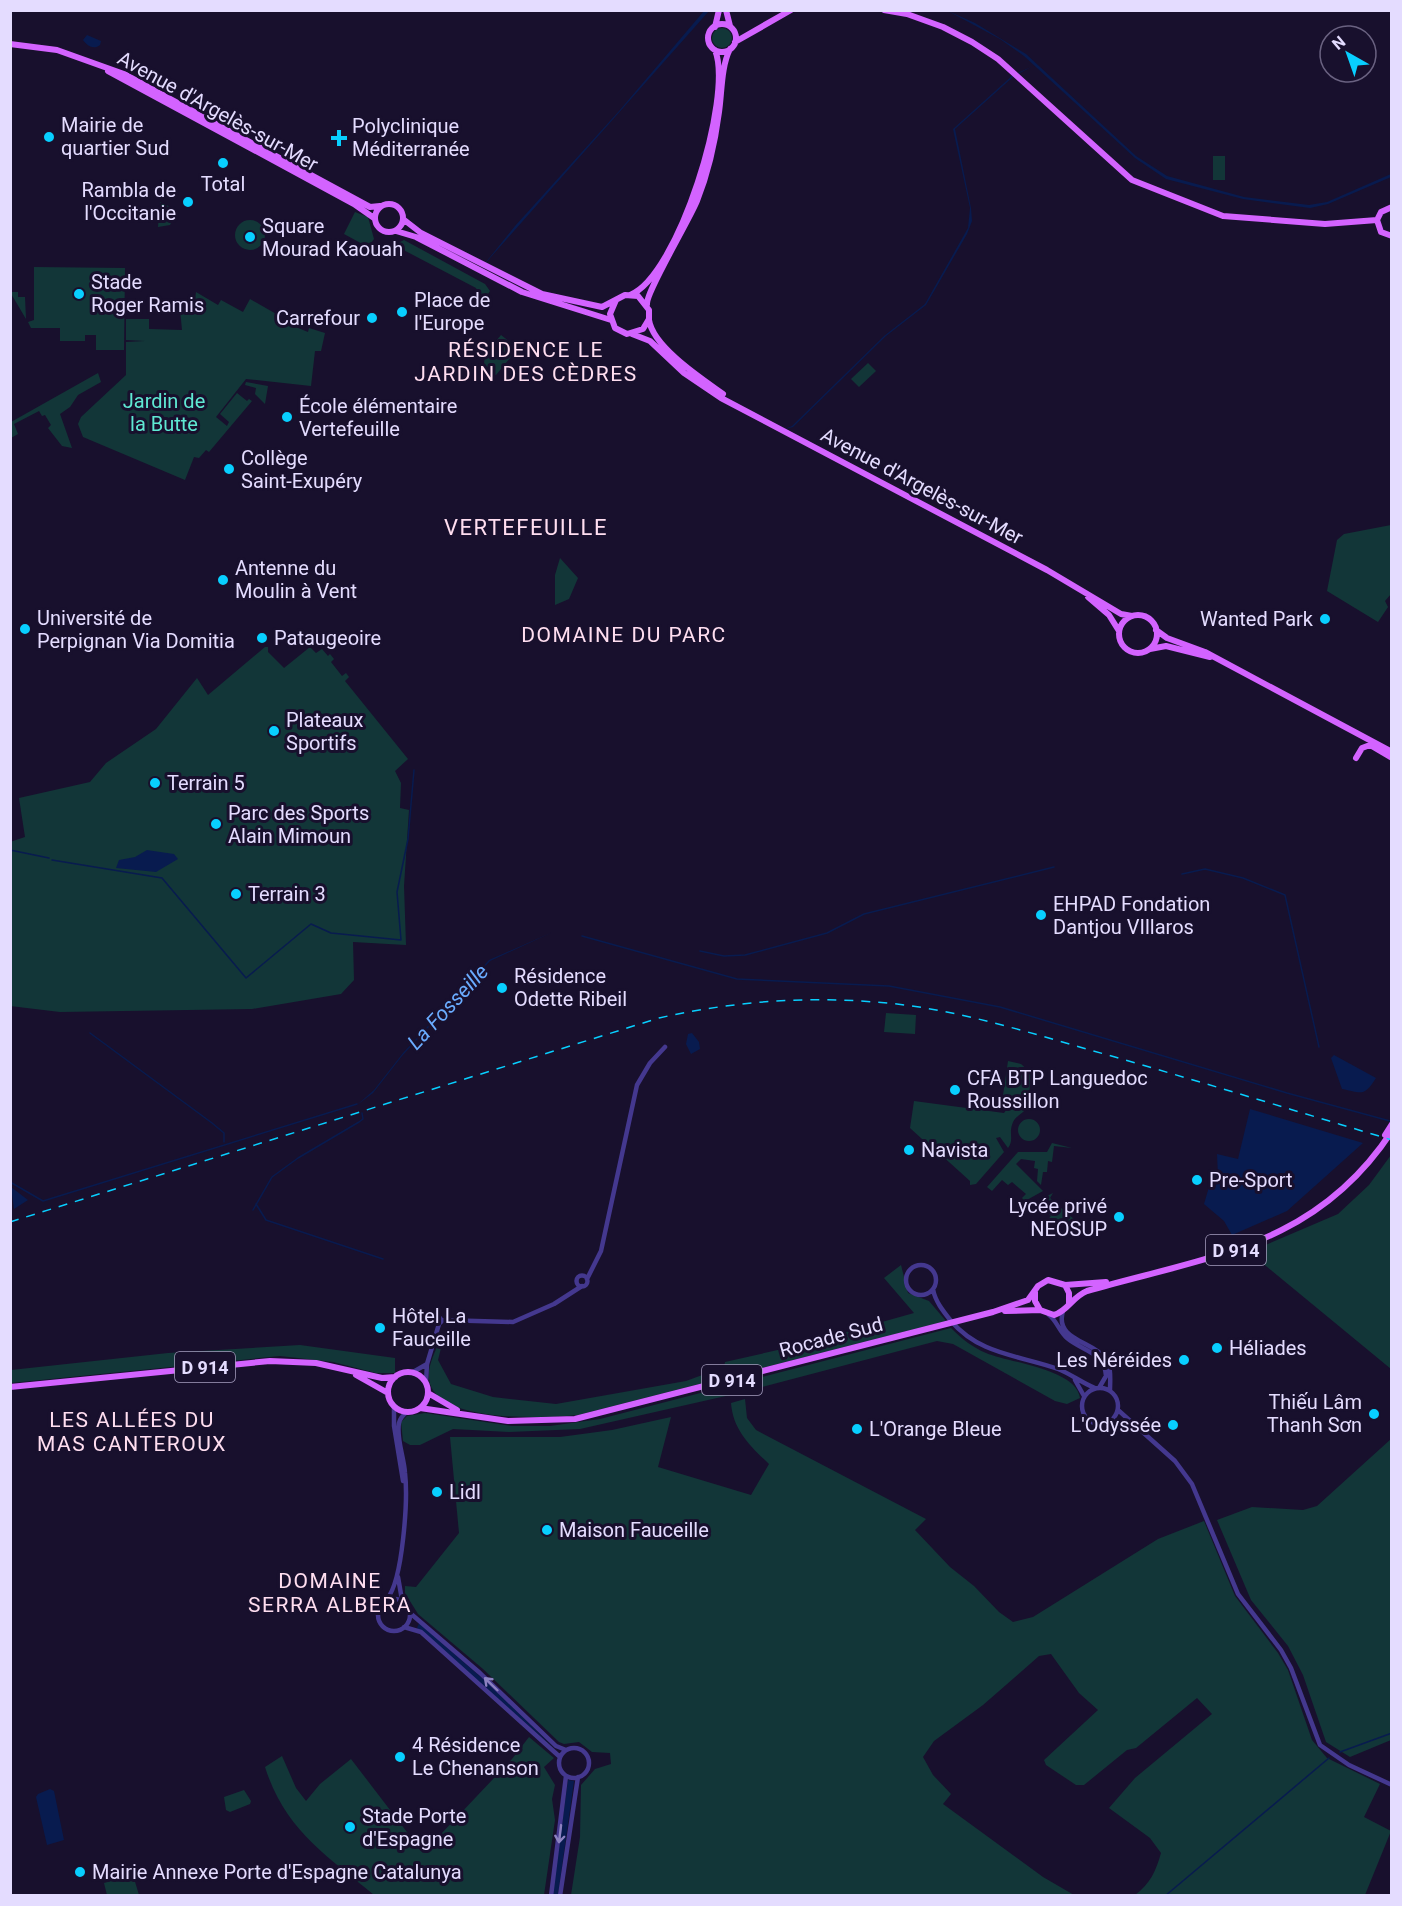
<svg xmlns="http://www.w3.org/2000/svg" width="1402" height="1906" font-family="Roboto,sans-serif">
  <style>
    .green { fill: #123638 }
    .water { fill: #081b4f }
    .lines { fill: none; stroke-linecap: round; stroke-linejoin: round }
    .stream { stroke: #081b4f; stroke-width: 1.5 }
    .minor { stroke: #44388f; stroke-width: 4.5 }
    .major { stroke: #d363ff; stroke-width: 6 }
    .rail { stroke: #08cfff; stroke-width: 1.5; stroke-dasharray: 9 8; stroke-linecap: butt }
    .oneway { stroke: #8c82c1 }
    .poi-dot { fill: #08cfff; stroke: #18102d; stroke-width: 2 }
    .labels { text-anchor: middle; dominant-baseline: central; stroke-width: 6; stroke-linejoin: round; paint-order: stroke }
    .shield { fill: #18102d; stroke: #a79fc0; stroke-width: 1.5 }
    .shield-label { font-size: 18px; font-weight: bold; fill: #e4dcff }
    .street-label { font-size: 20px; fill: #e4dcff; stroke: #18102d }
    .poi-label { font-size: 20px; fill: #e4dcff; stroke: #18102d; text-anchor: start }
    .park-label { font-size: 20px; fill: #5fe8d3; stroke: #18102d }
    .neighbourhood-label { font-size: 21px; letter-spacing: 1.5px; fill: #ffdef0; stroke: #18102d }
    .water-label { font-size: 21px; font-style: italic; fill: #6aacff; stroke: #18102d }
    .quarter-label { font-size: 22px; letter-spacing: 1.5px; fill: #ffdef0; stroke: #18102d }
  </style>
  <rect width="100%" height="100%" fill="#18102d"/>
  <path class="green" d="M712 38a10 10 0 1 1 20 0a10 10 0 1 1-20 0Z
    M 1213,156 L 1225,156 L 1225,180 L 1213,180 Z
    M 160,202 L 177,210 L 170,225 L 158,227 Z
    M 355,212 L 368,217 L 374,239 L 368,247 L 344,234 Z
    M235 235a15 15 0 1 1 30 0a15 15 0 1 1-30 0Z
    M 404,240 L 485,284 L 490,291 L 483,302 L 476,288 L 394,245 Z
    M 34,267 L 125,268 L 124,350 L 96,350 L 96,335 L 85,335 L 85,341 L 60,341 L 60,328 L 31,328 L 28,322 L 34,320 Z
    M 10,292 L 18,292 L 18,297 L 25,297 L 26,319 Z
    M 196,292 L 218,305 L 221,300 L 243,312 L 250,299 L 278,315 L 276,319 L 308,332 L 309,328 L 325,333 L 321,351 L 315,351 L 311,386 L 246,379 L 216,417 L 227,426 L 229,422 L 220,414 L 237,393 L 247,401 L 249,399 L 252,401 L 209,452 L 206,450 L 199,458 L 194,457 L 185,480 L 83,437 L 78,424 L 81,417 L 126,375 L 126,342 L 145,341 L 126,340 L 126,319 L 149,319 L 149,329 L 182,330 L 179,299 L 195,300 Z
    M 501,335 L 515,346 L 515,352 L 496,375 L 483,374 L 485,354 Z
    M 868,363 L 876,371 L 859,387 L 851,379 Z
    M 98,373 L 101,382 L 78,395 L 70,407 L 60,414 L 72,448 L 62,446 L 48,428 L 51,425 L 45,415 L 42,416 L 39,411 L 14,424 L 18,434 L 11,438 L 11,422 Z
    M 246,382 L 268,386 L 265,404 L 255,394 L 256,388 L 245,385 Z
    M 1391,525 L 1391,594 L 1385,601 L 1388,607 L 1378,622 L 1327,591 L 1337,540 L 1344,534 Z
    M 560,558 L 578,578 L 569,599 L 555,605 L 555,575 Z
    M 265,647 L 268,647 L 268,652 L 284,668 L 310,647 L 316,653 L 322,649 L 328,656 L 330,654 L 334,659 L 331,662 L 342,676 L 346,673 L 349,677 L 345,681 L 408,759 L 395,771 L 401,783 L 400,808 L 409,810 L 404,886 L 406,945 L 353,942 L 354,980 L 341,994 L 252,1009 L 60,1012 L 10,1006 L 10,842 L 25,837 L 19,798 L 90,782 L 106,763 L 156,729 L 197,678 L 208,695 Z
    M 886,1013 L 916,1015 L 915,1034 L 884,1032 Z
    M 1008,1061 L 1021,1064 L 1031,1073 L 1028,1107 C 1023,1114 1014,1116 1012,1125 C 1009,1134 1014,1140 1008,1148 L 1000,1137 L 996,1138 L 1004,1152 L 976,1184 L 970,1185 L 970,1181 L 939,1153 L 936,1156 L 932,1152 L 934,1150 L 910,1128 L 914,1101 L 1004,1113 L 1009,1106 L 1002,1102 Z
    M1018 1130a11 11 0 1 1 22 0a11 11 0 1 1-22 0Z
    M 1052,1143 L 1072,1148 L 1054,1146 L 1052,1162 L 1048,1161 L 1047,1172 L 1043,1172 L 1041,1185 L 1037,1181 L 1038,1169 L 1034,1168 L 1035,1161 L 1021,1159 L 1016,1164 L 1043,1191 L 1025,1201 L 1022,1198 L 1026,1194 L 1012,1182 L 1008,1185 L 1002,1180 L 992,1191 L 987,1187 L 1018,1152 L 1047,1152 Z
    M 1391,1155 L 1391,1369 L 1249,1252 L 1338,1214 L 1369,1185 Z
    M 1053,1193 L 1050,1198 L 1075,1220 L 1050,1228 L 1051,1239 L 1049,1239 L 1037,1231 L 1051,1216 L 1048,1213 L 1054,1205 L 1045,1197 Z
    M 901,1265 L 908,1293 L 929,1301 L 946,1321 L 578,1415 C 546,1418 434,1424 429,1379 C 427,1366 436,1351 440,1339 L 447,1337 L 451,1339 L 442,1344 L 438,1360 L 451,1384 L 493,1397 L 556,1404 L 686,1381 L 724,1367 L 725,1362 L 800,1345 L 914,1313 L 884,1278 Z
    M 951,1328 C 962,1339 972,1347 986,1353 C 1010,1363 1076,1369 1080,1398 L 1067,1404 L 1055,1401 L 953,1344 L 937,1341 L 739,1393 L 580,1429 L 509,1432 L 453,1429 L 420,1445 L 410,1445 L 403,1441 L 401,1422 L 407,1416 L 425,1413 L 512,1426 L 550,1426 L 600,1419 Z
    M 300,1345 L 395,1358 L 395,1373 L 376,1373 L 333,1362 L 280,1356 L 11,1383 L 11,1370 L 168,1353 Z
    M 745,1399 L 747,1418 L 756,1430 L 926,1519 L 915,1530 L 950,1567 L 974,1586 L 999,1612 L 1013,1622 L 1033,1617 L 1158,1539 L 1204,1521 L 1235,1596 L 1278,1653 L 1288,1670 L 1312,1740 L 1327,1758 L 1380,1784 L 1364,1817 L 1391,1831 L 1365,1895 L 1135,1895 C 1150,1884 1156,1871 1161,1853 L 1150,1838 L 1109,1808 L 1135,1778 L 1212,1714 L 1197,1698 L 1136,1748 L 1127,1750 L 1084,1785 L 1076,1785 L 1046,1765 L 1044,1760 L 1098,1710 L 1079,1693 L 1051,1654 L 1039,1656 L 983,1705 L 934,1741 L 923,1757 L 933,1775 L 951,1794 L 943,1804 L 1043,1877 L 1074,1895 L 571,1895 L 580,1837 L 581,1785 L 595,1769 L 611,1764 L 610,1753 L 592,1752 L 579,1742 L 564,1744 L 559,1742 L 483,1669 L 418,1614 L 405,1593 L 405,1586 L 416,1587 L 459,1533 L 450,1437 L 560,1437 L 612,1430 L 671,1417 L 658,1467 L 751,1495 L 769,1464 C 750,1446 733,1430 731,1403 Z
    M 1391,1439 L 1391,1740 L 1350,1757 L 1326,1742 L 1303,1675 L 1288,1646 L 1251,1600 L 1217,1520 L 1252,1507 L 1303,1510 L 1317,1506 Z
    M 529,1737 L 554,1758 L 544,1767 L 555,1785 L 552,1799 L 555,1820 L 544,1895 L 374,1895 C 326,1855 285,1830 265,1767 L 282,1756 L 296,1788 L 306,1801 L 320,1784 L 351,1759 L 423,1853 L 512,1759 Z
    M 244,1790 L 251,1801 L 250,1804 L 230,1812 L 226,1810 L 224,1797 Z
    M 133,1875 L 139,1895 L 107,1895 L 104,1883 Z"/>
  <path class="water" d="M 704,11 L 709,11 L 482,267 L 515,226 L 619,111 Z
    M 948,11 L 975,23 L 1026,54 L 1136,156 L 1167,176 L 1244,197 L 1309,205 L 1327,202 L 1391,174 L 1391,177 L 1328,204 L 1310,208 L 1243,199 L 1166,179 L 1135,158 L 1024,56 L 1000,39 Z
    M 87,35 L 101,41 L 100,45 C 94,50 87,46 83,40 Z
    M 1031,67 L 1014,76 L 955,129 L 971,208 L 972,221 L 967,234 L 926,305 L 886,336 L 793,427 L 785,429 L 792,426 L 884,336 L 925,304 L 968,228 L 970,208 L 953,129 L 1013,75 Z
    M 147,850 L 174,854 L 178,859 L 156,872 L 116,868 L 119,860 L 135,857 Z
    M 553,932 L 490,961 L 402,1056 L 373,1093 L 357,1105 L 374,1090 L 403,1053 L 489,960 Z
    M 692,1033 L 699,1042 L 700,1049 L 691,1054 L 686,1044 L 688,1034 Z
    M 1334,1055 L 1376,1078 C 1364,1097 1362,1093 1342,1089 L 1331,1058 Z
    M 1250,1109 L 1363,1143 L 1287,1211 L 1232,1235 L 1224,1221 L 1204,1204 L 1209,1187 L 1215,1188 L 1218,1176 L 1217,1154 L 1238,1159 Z
    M 11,1187 L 28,1200 L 14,1209 Z
    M 419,1623 L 490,1685 L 554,1748 L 417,1628 Z
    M 568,1780 L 574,1781 L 558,1895 L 552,1896 Z
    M 50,1789 L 54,1791 L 64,1840 L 47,1845 L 36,1797 L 38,1794 Z"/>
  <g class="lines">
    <path class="stream" d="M 10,850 L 49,858
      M 52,860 L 162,878 L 246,978 L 311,924 L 331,933 L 401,940 L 397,892 L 408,839 L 414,770
      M 1182,874 L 1205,869 L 1243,878 L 1285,895 L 1319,1047
      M 582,936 L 737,979 L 889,986 L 1000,1007 L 1287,1093 L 1390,1121
      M 700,951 L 724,956 L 745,955 L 827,933 L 864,914 L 1054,867
      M 90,1033 L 212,1123 L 224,1133 L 224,1142
      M 10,1182 L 43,1201 L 357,1104
      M 256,1204 L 266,1220 L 383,1259
      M 253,1210 L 272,1177 L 298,1158 L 359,1122 L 363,1119 L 362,1113
      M 1340,1752 L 1392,1733
      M 1165,1896 L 1329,1758"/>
    <path class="minor" d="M906 1280a15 15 0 1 1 30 0a15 15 0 1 1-30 0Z
      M576.5 1281a5.5 5.5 0 1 1 11 0a5.5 5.5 0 1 1-11 0Z
      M 587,1279 L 601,1251 L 637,1085 L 650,1063 L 665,1047
      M 933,1289 C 935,1301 943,1311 951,1321 C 980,1355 1019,1355 1058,1369 C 1071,1374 1082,1383 1095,1388
      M 1063,1311 C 1054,1340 1093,1341 1105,1358 C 1112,1368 1110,1379 1110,1391
      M 1049,1315 C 1057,1321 1059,1331 1067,1338 C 1082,1351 1105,1352 1106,1376 L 1099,1388
      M 440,1318 L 442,1321 L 439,1324 L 437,1321 Z
      M 442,1320 L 513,1322 L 554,1304 L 582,1286
      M 413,1372 L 427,1364
      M 1075,1380 L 1084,1396
      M 426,1382 L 427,1364 L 439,1324
      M1082 1406a18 18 0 1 1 36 0a18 18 0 1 1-36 0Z
      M 394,1406 L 394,1426 L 403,1481
      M 1118,1410 L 1175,1461 L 1192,1484 L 1238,1594 L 1281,1650 L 1291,1668 L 1320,1745 L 1349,1765 L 1392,1785
      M 1111,1420 L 1135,1431
      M 398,1577 L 402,1600
      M378 1615a16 16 0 1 1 32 0a16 16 0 1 1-32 0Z
      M 387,1599 C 403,1580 408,1499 405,1473 C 404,1457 396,1438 399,1423 C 400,1418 403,1415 407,1412
      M 410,1613 L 480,1673 L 556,1746 L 566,1750
      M 404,1627 L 421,1632 L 560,1757
      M559 1763a15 15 0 1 1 30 0a15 15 0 1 1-30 0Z
      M 551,1896 L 566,1776
      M 560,1896 L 578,1777"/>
    <path class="major" d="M 726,10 L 730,26
      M 884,10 L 907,14 L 943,27 L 972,42 L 998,59 L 1132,180 L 1223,216 L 1325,224 L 1377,220
      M708 38a14 14 0 1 1 28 0a14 14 0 1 1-28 0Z
      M 715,27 L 719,10
      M 735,42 L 791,10
      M 10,44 L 57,50 L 124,74 L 370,207 L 380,206
      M 108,71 L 354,204 L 374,218
      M375 218a14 14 0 1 1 28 0a14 14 0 1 1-28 0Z
      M 1392,207 L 1381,212 L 1377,220 L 1381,232 L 1392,236
      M 403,219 L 421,233 L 542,294 L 602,307 L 625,295 L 638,296 L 649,310 L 649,319 L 643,329 L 627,334 L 615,328 L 610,314 L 616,300
      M 396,231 L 416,237 L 522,292 L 611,320
      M 630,295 C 678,277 734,96 715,50
      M 647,304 C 646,292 689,221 697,201 C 708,173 715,143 719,112 C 722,92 721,67 730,49
      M 649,320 C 653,347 702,379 723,394
      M 632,334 L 650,341 L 684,373 L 721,398 L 1047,570 L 1121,614 L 1132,616
      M 1088,597 L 1109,615 L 1119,631
      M1119 634a19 19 0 1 1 38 0a19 19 0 1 1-38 0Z
      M 1156,630 L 1167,638 L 1205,652 L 1392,752
      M 1150,649 L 1166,646 L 1210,657
      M 1356,758 L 1362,748 L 1370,745 L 1392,758
      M 1385,1135 L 1392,1124
      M 1065,1285 L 1106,1282
      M 1035,1292 L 1035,1301 L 1040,1310 L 1054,1315 C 1068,1311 1072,1297 1087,1291 C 1209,1256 1316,1247 1392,1131
      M 1005,1311 L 1040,1310
      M388 1392a20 20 0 1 1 40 0a20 20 0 1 1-40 0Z
      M 356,1375 L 388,1393
      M 10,1387 L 270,1361 L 316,1363 L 382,1378 L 395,1377
      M 428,1393 L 457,1410
      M 420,1408 L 508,1421 L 575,1419 L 993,1312 L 1028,1300 L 1038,1286 L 1048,1280 L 1065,1285 L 1069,1293 L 1069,1303"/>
    <path class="rail" d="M 10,1222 L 659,1018 C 730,1002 802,996 875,1002 C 946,1007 1014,1028 1083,1048 C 1186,1077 1289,1109 1392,1140"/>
  </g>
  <defs><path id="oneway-shaft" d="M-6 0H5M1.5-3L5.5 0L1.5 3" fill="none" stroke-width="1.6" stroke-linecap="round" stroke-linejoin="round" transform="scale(1.5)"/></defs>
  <g class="oneway">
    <use href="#oneway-shaft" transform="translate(491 1684) rotate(-136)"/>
    <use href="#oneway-shaft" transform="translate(560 1834) rotate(97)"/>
  </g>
  <g class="poi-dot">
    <circle cx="49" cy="137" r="6"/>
    <path d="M336 129h6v6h6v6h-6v6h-6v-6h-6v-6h6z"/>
    <circle cx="223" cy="163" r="6"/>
    <circle cx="188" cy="202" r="6"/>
    <circle cx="250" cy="237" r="6"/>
    <circle cx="79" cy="294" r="6"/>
    <circle cx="402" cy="312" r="6"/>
    <circle cx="372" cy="318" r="6"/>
    <circle cx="287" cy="417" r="6"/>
    <circle cx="229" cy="469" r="6"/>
    <circle cx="223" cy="580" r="6"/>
    <circle cx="1325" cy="619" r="6"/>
    <circle cx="25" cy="629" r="6"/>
    <circle cx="262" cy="638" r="6"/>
    <circle cx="274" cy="731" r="6"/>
    <circle cx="155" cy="783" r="6"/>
    <circle cx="216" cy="824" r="6"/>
    <circle cx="236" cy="894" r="6"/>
    <circle cx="1041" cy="915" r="6"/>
    <circle cx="502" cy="988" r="6"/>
    <circle cx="955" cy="1090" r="6"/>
    <circle cx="909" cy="1150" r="6"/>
    <circle cx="1197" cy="1180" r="6"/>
    <circle cx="1119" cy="1217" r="6"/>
    <circle cx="380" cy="1328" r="6"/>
    <circle cx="1217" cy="1348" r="6"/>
    <circle cx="1184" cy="1360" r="6"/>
    <circle cx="1374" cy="1414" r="6"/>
    <circle cx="1173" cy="1425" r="6"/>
    <circle cx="857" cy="1429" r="6"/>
    <circle cx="437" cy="1492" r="6"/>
    <circle cx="547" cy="1530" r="6"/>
    <circle cx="400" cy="1757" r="6"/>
    <circle cx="350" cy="1827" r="6"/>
    <circle cx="80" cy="1872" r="6"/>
  </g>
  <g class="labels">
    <g class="shield">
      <rect x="1206" y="1235" width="60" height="30" rx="4.5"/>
      <rect x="175" y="1352" width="60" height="30" rx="4.5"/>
      <rect x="702" y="1365" width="60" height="30" rx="4.5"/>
    </g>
    <g class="shield-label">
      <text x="1236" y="1250">D 914</text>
      <text x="205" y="1367">D 914</text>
      <text x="732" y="1380">D 914</text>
    </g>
    <g class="street-label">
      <text transform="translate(218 111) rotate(29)">Avenue d'Argelès-sur-Mer</text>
      <text transform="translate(922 486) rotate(28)">Avenue d'Argelès-sur-Mer</text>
      <text transform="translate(831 1337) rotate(-15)">Rocade Sud</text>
    </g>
    <g class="poi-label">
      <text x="61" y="125">Mairie de<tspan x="61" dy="23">quartier Sud</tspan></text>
      <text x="352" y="126">Polyclinique<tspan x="352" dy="23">Méditerranée</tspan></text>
      <text x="223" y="184" text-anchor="middle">Total</text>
      <text x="176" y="190" text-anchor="end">Rambla de<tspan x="176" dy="23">l'Occitanie</tspan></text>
      <text x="262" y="226">Square<tspan x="262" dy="23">Mourad Kaouah</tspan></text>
      <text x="91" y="282">Stade<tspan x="91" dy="23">Roger Ramis</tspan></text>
      <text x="414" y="300">Place de<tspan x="414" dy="23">l'Europe</tspan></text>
      <text x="360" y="318" text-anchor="end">Carrefour</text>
      <text x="299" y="406">École élémentaire<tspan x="299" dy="23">Vertefeuille</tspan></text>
      <text x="241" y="458">Collège<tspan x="241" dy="23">Saint-Exupéry</tspan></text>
      <text x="235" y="568">Antenne du<tspan x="235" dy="23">Moulin à Vent</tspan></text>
      <text x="37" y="618">Université de<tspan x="37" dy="23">Perpignan Via Domitia</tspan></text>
      <text x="1313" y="619" text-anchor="end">Wanted Park</text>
      <text x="274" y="638">Pataugeoire</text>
      <text x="286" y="720">Plateaux<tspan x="286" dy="23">Sportifs</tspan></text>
      <text x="167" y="783">Terrain 5</text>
      <text x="228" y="813">Parc des Sports<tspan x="228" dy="23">Alain Mimoun</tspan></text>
      <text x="248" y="894">Terrain 3</text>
      <text x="1053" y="904">EHPAD Fondation<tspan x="1053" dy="23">Dantjou VIllaros</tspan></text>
      <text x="514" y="976">Résidence<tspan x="514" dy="23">Odette Ribeil</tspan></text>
      <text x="967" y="1078">CFA BTP Languedoc<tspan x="967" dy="23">Roussillon</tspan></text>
      <text x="921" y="1150">Navista</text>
      <text x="1209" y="1180">Pre-Sport</text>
      <text x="1107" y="1206" text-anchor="end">Lycée privé<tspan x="1107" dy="23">NEOSUP</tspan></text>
      <text x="392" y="1316">Hôtel La<tspan x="392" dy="23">Fauceille</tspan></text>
      <text x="1229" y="1348">Héliades</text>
      <text x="1172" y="1360" text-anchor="end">Les Néréides</text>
      <text x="1362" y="1402" text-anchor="end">Thiếu Lâm<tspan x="1362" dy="23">Thanh Sơn</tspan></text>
      <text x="1161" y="1425" text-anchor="end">L'Odyssée</text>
      <text x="869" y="1429">L'Orange Bleue</text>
      <text x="449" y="1492">Lidl</text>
      <text x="559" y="1530">Maison Fauceille</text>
      <text x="412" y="1745">4 Résidence<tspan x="412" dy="23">Le Chenanson</tspan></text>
      <text x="362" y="1816">Stade Porte<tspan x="362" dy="23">d'Espagne</tspan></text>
      <text x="92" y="1872">Mairie Annexe Porte d'Espagne Catalunya</text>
    </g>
    <g class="park-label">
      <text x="164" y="401">Jardin de<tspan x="164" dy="23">la Butte</tspan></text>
    </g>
    <g class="neighbourhood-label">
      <text x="526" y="350">RÉSIDENCE LE<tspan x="526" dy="24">JARDIN DES CÈDRES</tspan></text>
      <text x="624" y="635">DOMAINE DU PARC</text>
      <text x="132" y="1420">LES ALLÉES DU<tspan x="132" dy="24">MAS CANTEROUX</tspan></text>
      <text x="330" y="1581">DOMAINE<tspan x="330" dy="24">SERRA ALBERA</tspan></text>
    </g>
    <g class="water-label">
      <text transform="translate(448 1007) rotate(-47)">La Fosseille</text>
    </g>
    <g class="quarter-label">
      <text x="526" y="527">VERTEFEUILLE</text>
    </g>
  </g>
  <rect width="1402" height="1906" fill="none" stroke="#e4dcff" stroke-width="24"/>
  <g transform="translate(1348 54) rotate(320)"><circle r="28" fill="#18102d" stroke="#6a6281" stroke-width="1.5"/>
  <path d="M0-4.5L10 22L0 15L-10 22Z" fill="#08cfff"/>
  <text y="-9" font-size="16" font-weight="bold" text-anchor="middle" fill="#e4dcff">N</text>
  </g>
</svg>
